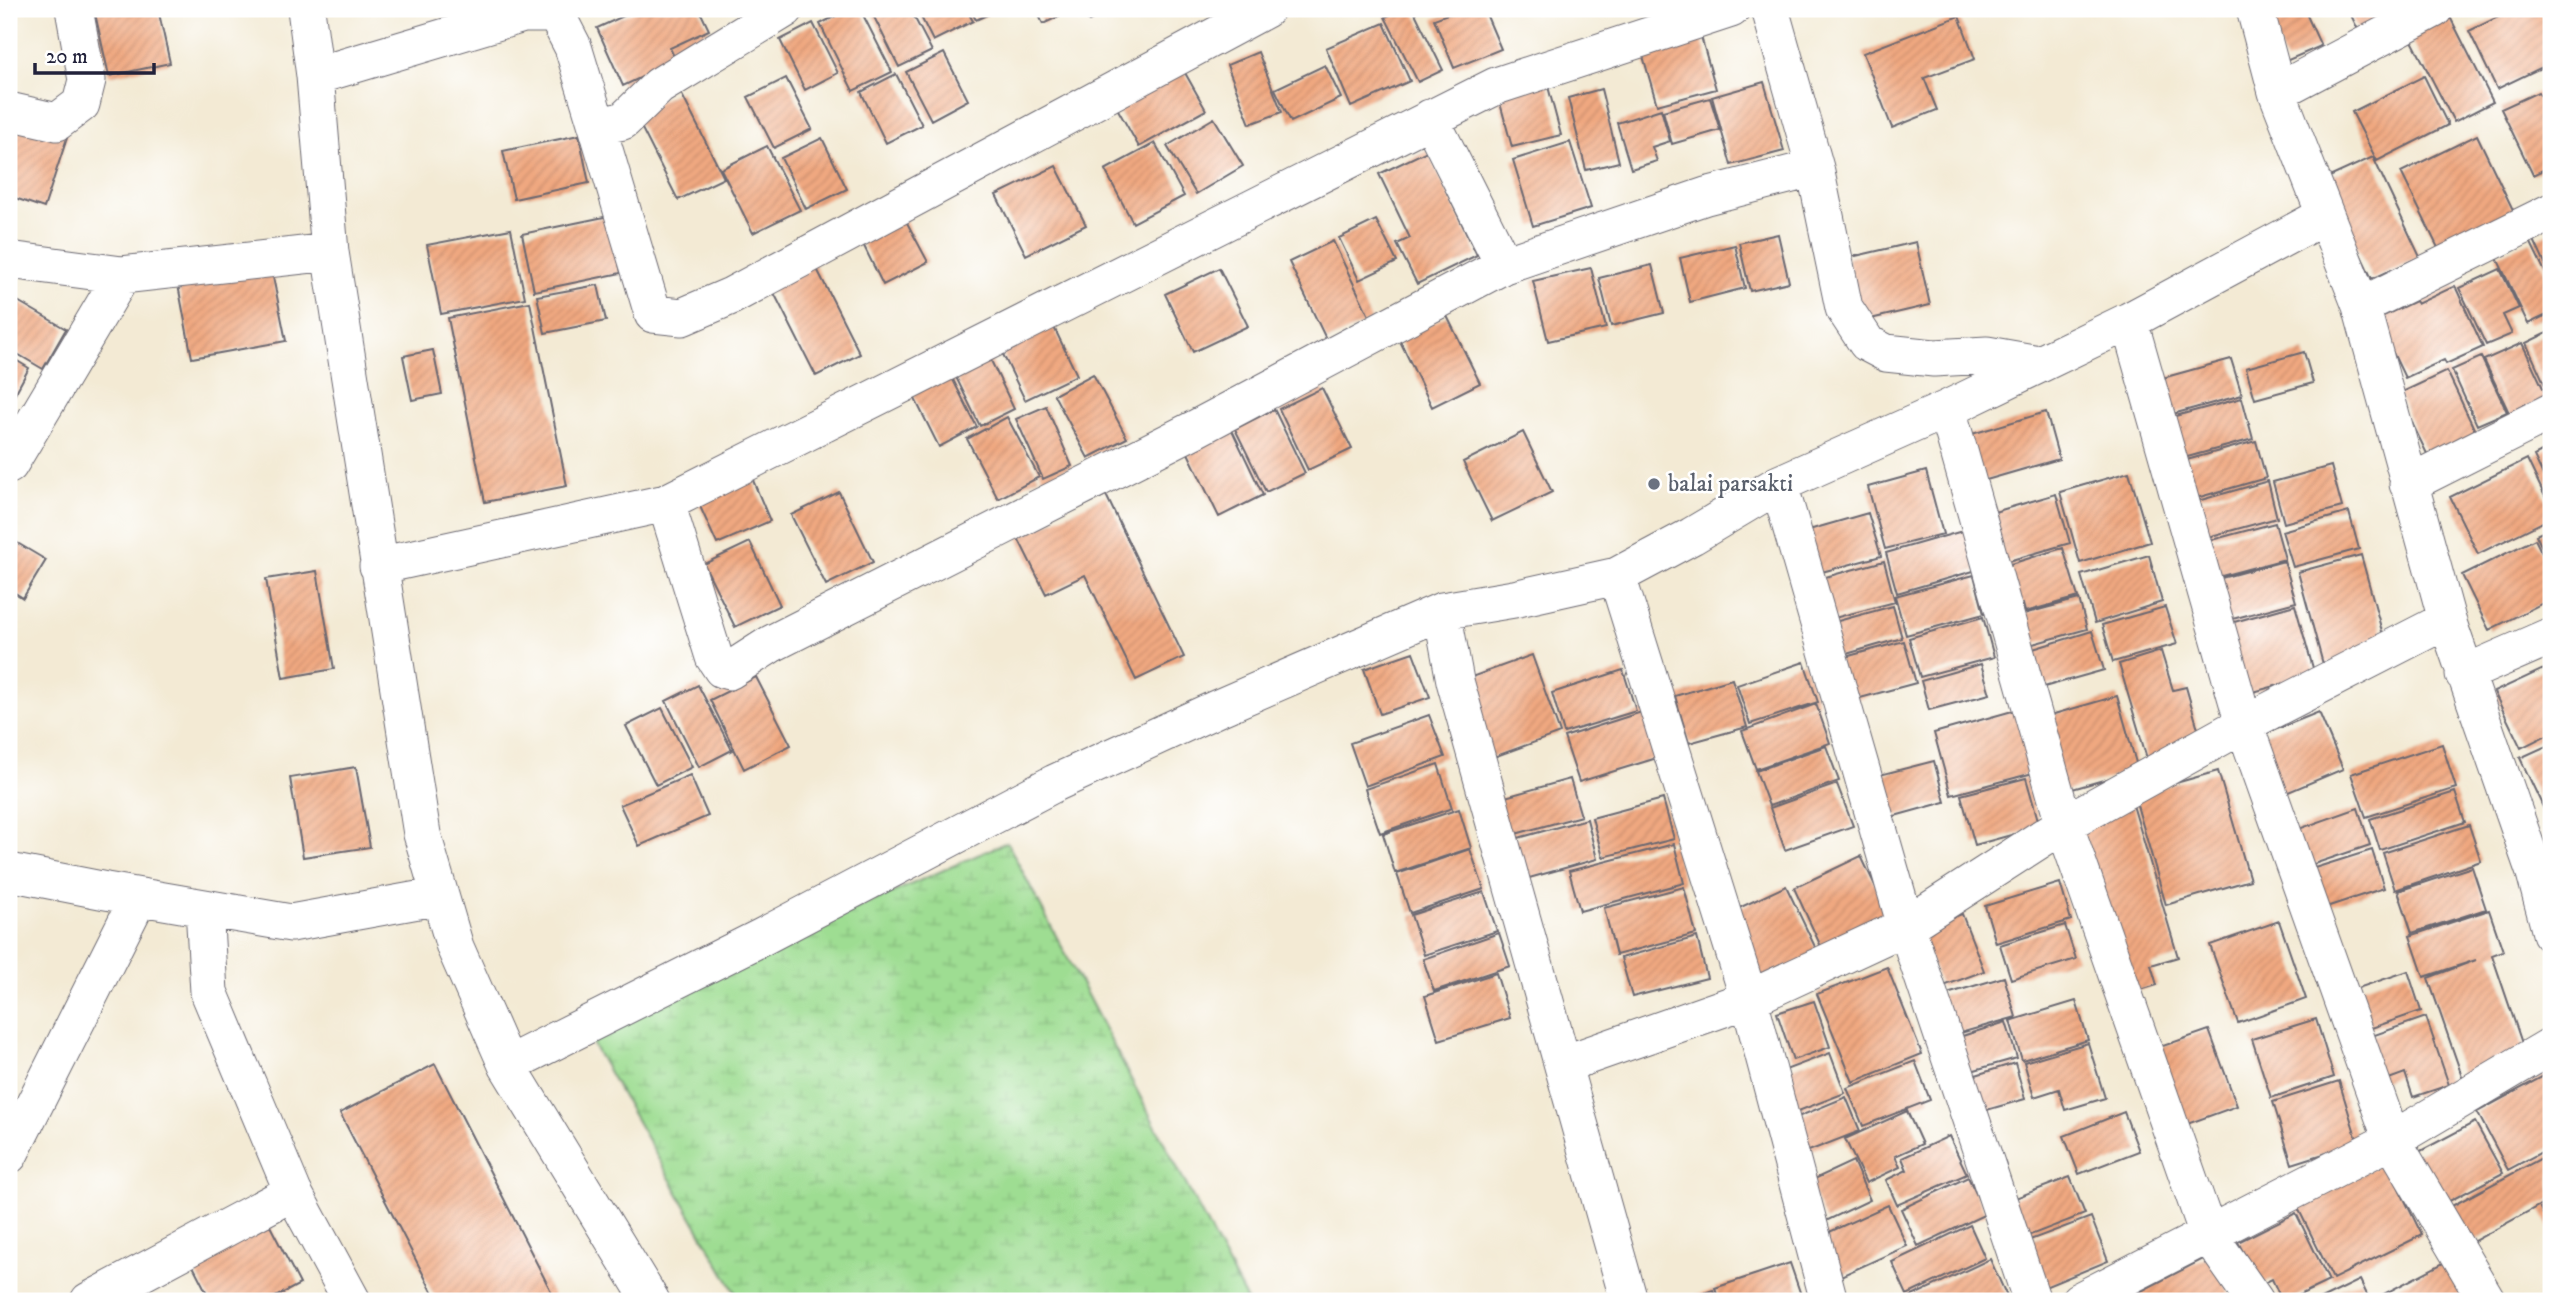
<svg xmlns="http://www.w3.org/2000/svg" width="2560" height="1310" font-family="'IM FELL DW Pica',serif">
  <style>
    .wetland { fill: url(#wetland-marsh); stroke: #608066; stroke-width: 2 }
    .building { fill: url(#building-hatch) }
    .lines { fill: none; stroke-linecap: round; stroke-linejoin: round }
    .street-casing { stroke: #6b6871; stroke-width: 39 }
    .street { stroke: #fff; stroke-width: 37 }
    .worship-dot { fill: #6b7280; stroke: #fff; stroke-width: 2.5 }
    .labels { text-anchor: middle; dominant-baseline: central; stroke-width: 5; stroke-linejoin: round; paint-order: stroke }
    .worship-label { font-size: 24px; fill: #5b616d; stroke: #fff; text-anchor: start }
  </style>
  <defs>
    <pattern id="wetland-marsh" width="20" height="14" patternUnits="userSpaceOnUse" patternTransform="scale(1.75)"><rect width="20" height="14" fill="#9edd92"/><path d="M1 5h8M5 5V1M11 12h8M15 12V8" fill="none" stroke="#88bd7f"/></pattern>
    <pattern id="building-hatch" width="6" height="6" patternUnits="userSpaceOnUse" patternTransform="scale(1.75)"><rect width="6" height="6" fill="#f0a880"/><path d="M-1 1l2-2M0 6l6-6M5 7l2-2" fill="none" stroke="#ce9070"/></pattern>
  </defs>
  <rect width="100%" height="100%" fill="#fff"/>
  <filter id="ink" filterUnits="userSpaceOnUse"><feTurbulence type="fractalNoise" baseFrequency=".0143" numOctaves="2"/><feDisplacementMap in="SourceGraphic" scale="14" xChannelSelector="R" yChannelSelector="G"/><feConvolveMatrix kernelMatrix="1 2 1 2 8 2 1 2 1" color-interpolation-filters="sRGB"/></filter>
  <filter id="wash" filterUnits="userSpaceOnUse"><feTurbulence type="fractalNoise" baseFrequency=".00686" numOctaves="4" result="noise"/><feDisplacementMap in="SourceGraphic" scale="28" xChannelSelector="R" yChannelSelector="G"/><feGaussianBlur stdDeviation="1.57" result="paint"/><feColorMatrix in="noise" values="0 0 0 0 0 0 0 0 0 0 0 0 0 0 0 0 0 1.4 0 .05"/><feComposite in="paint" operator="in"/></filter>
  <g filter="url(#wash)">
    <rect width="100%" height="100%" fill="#f3ead4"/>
    <path class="wetland" d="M 1007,842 L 1247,1301 L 740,1301 L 584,1029 Z"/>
    <g id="blocks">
      <path class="building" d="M 94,9 L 158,9 L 170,63 L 109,76 Z
        M 639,9 L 699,9 L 709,30 L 670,48 L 676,61 L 623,86 L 597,28 Z
        M 849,9 L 860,9 L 892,72 L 853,91 L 820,24 Z
        M 870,9 L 910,9 L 932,51 L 899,67 Z
        M 917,9 L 966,9 L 973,21 L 933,41 Z
        M 970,9 L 1000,9 L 976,20 Z
        M 1036,9 L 1075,9 L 1043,24 Z
        M 1082,9 L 1113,9 L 1089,21 Z
        M 1402,9 L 1413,9 L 1443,70 L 1418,82 L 1385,17 Z
        M 1461,9 L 1484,9 L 1501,49 L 1454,68 L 1434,19 Z
        M 2262,9 L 2304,9 L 2321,46 L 2286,61 Z
        M 2348,9 L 2392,9 L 2399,23 L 2363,40 Z
        M 2493,9 L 2541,9 L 2551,30 L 2551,63 L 2497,89 L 2469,31 L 2498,17 Z
        M 2449,15 L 2493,102 L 2454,122 L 2409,35 Z
        M 1959,16 L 1975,59 L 1924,78 L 1937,110 L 1892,128 L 1863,53 Z
        M 813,23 L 838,73 L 805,90 L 780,40 Z
        M 1384,23 L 1410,81 L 1351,107 L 1326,48 Z
        M 1698,26 L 1716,89 L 1657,105 L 1639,42 Z
        M 1258,52 L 1282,112 L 1250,124 L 1227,65 Z
        M 944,53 L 968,100 L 931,120 L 906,72 Z
        M 1180,64 L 1206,110 L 1139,147 L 1113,101 Z
        M 1325,65 L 1341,98 L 1291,122 L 1275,89 Z
        M 896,74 L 922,125 L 886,143 L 861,92 Z
        M 2424,76 L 2448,125 L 2377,161 L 2352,112 Z
        M 786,78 L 812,129 L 774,148 L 748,97 Z
        M 1546,79 L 1561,135 L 1512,147 L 1497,92 Z
        M 1764,82 L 1784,151 L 1731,165 L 1712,97 Z
        M 1601,89 L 1619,162 L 1586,170 L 1568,98 Z
        M 2551,90 L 2551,166 L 2533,175 L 2501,109 L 2538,92 L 2540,95 Z
        M 680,91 L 724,178 L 678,200 L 634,113 Z
        M 1710,98 L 1720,130 L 1672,144 L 1663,111 Z
        M 1661,109 L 1670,141 L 1652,147 L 1657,161 L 1631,169 L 1617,123 Z
        M 9,115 L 68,135 L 44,208 L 9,196 Z
        M 1214,118 L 1243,166 L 1196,194 L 1167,146 Z
        M 579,135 L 589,183 L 514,199 L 503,151 Z
        M 2477,135 L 2515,214 L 2439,250 L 2401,172 Z
        M 822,138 L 847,189 L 806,209 L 781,158 Z
        M 1570,142 L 1591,208 L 1533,226 L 1513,160 Z
        M 1155,143 L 1184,196 L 1133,223 L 1105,170 Z
        M 767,146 L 800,210 L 753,233 L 721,169 Z
        M 1427,151 L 1477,255 L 1417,284 L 1397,244 L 1410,238 L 1379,174 Z
        M 2373,157 L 2420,257 L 2372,279 L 2325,179 Z
        M 1056,166 L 1086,225 L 1026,255 L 996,195 Z
        M 609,216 L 621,273 L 534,291 L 522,234 Z
        M 905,219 L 928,262 L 883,285 L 861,240 Z
        M 1376,220 L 1397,262 L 1359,280 L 1339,238 Z
        M 511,229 L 525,298 L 441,314 L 427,245 Z
        M 2551,232 L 2551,277 L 2534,240 Z
        M 1778,234 L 1789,282 L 1750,291 L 1739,243 Z
        M 1333,241 L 1371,320 L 1327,341 L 1289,262 Z
        M 2530,241 L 2551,284 L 2551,313 L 2528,324 L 2496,256 Z
        M 1916,242 L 1930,305 L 1862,321 L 1847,258 Z
        M 1735,245 L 1745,288 L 1690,302 L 1680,258 Z
        M 813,261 L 860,354 L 816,376 L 769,283 Z
        M 1652,265 L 1664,313 L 1611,326 L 1599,278 Z
        M 271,267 L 286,341 L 192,358 L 178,285 Z
        M 1219,268 L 1248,326 L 1193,352 L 1165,294 Z
        M 1591,268 L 1606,328 L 1548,341 L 1533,281 Z
        M 2500,269 L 2519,308 L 2503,315 L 2512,334 L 2486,345 L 2459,288 Z
        M 598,285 L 606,321 L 545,333 L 537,296 Z
        M 2455,286 L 2483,347 L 2446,364 L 2444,360 L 2405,378 L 2377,319 L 2415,301 L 2417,304 Z
        M 9,296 L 66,329 L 43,369 L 9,349 Z
        M 530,302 L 567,486 L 485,502 L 448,318 Z
        M 1447,316 L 1480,383 L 1432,407 L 1399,339 Z
        M 1050,319 L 1077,375 L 1025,400 L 998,344 Z
        M 2551,331 L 2551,398 L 2526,343 Z
        M 2522,343 L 2550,403 L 2513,421 L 2484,360 Z
        M 433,350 L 442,394 L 412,400 L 403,356 Z
        M 986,350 L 1014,409 L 980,426 L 951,367 Z
        M 2304,352 L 2313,383 L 2255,399 L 2246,368 Z
        M 9,356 L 29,368 L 9,405 Z
        M 2481,357 L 2507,412 L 2477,425 L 2452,370 Z
        M 2231,359 L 2242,395 L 2169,415 L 2159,379 Z
        M 947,368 L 977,427 L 939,447 L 909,387 Z
        M 2447,371 L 2477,435 L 2429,458 L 2398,394 Z
        M 1093,374 L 1127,438 L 1088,458 L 1054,395 Z
        M 1322,388 L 1352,449 L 1308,470 L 1279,409 Z
        M 2242,398 L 2253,439 L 2180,459 L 2168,418 Z
        M 1046,406 L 1072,466 L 1043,479 L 1016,419 Z
        M 1274,409 L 1305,473 L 1266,492 L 1235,429 Z
        M 2046,412 L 2059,459 L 1976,483 L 1962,437 Z
        M 1007,417 L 1039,477 L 998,499 L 967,439 Z
        M 1231,428 L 1263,495 L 1219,517 L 1186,449 Z
        M 1523,432 L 1552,492 L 1492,521 L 1463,462 Z
        M 2256,441 L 2266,478 L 2193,499 L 2183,461 Z
        M 2551,447 L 2551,492 L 2534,456 Z
        M 2527,459 L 2551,509 L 2551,518 L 2478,554 L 2450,497 Z
        M 2331,466 L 2342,507 L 2284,523 L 2273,482 Z
        M 1926,471 L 1943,534 L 1885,549 L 1868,487 Z
        M 2129,472 L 2150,542 L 2080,563 L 2060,492 Z
        M 752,478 L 770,521 L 717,544 L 698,502 Z
        M 2268,481 L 2277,518 L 2204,538 L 2194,502 Z
        M 839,492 L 873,562 L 826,585 L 791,515 Z
        M 2056,494 L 2070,543 L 1998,564 L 1984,515 Z
        M 1106,495 L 1184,657 L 1136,680 L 1085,575 L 1046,594 L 1018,538 Z
        M 2349,512 L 2359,549 L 2293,567 L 2282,531 Z
        M 1868,513 L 1881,556 L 1807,576 L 1795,534 Z
        M 2275,523 L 2285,559 L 2214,578 L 2204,542 Z
        M 2551,528 L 2551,566 L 2536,535 Z
        M 1966,530 L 1977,570 L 1897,593 L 1886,553 Z
        M 9,538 L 46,560 L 23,598 L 9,589 Z
        M 2535,539 L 2551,572 L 2551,599 L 2489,630 L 2462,575 Z
        M 750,542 L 780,605 L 735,627 L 704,564 Z
        M 2063,548 L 2078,597 L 2025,612 L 2023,604 L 2005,610 L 1994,569 Z
        M 2149,555 L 2162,602 L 2095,623 L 2081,575 Z
        M 2361,555 L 2386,646 L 2323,664 L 2298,572 Z
        M 1884,561 L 1895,602 L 1823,621 L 1811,581 Z
        M 2284,561 L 2296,602 L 2225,621 L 2214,580 Z
        M 317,571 L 334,669 L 283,678 L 266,579 Z
        M 1974,575 L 1984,614 L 1906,635 L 1895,596 Z
        M 2079,599 L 2087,629 L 2029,645 L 2020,615 Z
        M 2295,605 L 2315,675 L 2246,694 L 2227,624 Z
        M 1893,606 L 1902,638 L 1836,657 L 1827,624 Z
        M 2165,607 L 2177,644 L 2113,662 L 2102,625 Z
        M 1983,617 L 1994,657 L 1920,677 L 1909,638 Z
        M 2092,631 L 2104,670 L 2044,687 L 2033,649 Z
        M 1904,641 L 1916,683 L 1849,701 L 1838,659 Z
        M 2161,651 L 2173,690 L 2186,687 L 2203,746 L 2148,762 L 2119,664 Z
        M 1413,652 L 1430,697 L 1380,714 L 1364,669 Z
        M 1532,655 L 1560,733 L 1491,758 L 1463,680 Z
        M 1804,662 L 1818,702 L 1750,724 L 1737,685 Z
        M 1981,664 L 1990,694 L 1929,710 L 1921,681 Z
        M 2550,666 L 2551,733 L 2521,748 L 2494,692 Z
        M 1623,670 L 1636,711 L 1564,733 L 1552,693 Z
        M 756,677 L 791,745 L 744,769 L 710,700 Z
        M 1732,679 L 1747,727 L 1689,743 L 1675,696 Z
        M 698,685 L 732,750 L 699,767 L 666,701 Z
        M 2117,696 L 2138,770 L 2062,792 L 2040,718 Z
        M 1816,704 L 1830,743 L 1756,769 L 1742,731 Z
        M 662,708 L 692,767 L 656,785 L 626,726 Z
        M 2016,710 L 2033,773 L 1951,795 L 1934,733 Z
        M 1645,711 L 1660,757 L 1579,782 L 1564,737 Z
        M 2319,712 L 2343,769 L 2279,796 L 2255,738 Z
        M 1429,715 L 1445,757 L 1365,786 L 1350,743 Z
        M 2442,744 L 2456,788 L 2366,817 L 2351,774 Z
        M 2551,744 L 2551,824 L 2520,758 Z
        M 1826,746 L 1839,781 L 1769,806 L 1756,771 Z
        M 1934,761 L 1945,802 L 1880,820 L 1868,778 Z
        M 1438,764 L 1452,808 L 1380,833 L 1365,789 Z
        M 356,767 L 370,847 L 303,857 L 290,778 Z
        M 2218,771 L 2250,880 L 2166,905 L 2134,795 Z
        M 690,775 L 708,816 L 639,846 L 620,805 Z
        M 2026,778 L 2040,827 L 1975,845 L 1961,795 Z
        M 1570,779 L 1581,816 L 1508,836 L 1498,799 Z
        M 1837,784 L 1853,826 L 1785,850 L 1770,808 Z
        M 2455,792 L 2465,822 L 2380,850 L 2370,819 Z
        M 1663,799 L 1674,839 L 1603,857 L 1592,818 Z
        M 2133,805 L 2178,957 L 2151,965 L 2157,985 L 2124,995 L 2074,822 Z
        M 2358,808 L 2370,845 L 2302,868 L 2290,832 Z
        M 1459,809 L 1471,848 L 1395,873 L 1383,834 Z
        M 1587,819 L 1597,859 L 1522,880 L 1511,840 Z
        M 2469,825 L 2481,861 L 2395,890 L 2383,853 Z
        M 1674,844 L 1684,883 L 1580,911 L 1569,871 Z
        M 1470,849 L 1484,889 L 1410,913 L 1397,874 Z
        M 2372,850 L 2384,888 L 2317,910 L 2305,871 Z
        M 1861,856 L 1891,919 L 1823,951 L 1794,888 Z
        M 2472,867 L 2486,909 L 2412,933 L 2398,891 Z
        M 2060,883 L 2071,920 L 1996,943 L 1985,906 Z
        M 1786,886 L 1818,953 L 1758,982 L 1726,914 Z
        M 1684,887 L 1696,934 L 1616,955 L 1604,908 Z
        M 1484,892 L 1497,931 L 1424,955 L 1411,915 Z
        M 2489,910 L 2503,951 L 2492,955 L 2527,1058 L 2463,1079 L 2428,978 L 2476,960 L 2424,977 L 2410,936 Z
        M 1962,914 L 1984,971 L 1941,987 L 1919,930 Z
        M 2279,921 L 2306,999 L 2238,1023 L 2210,945 Z
        M 2065,925 L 2076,959 L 2011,979 L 2000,945 Z
        M 1499,933 L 1510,966 L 1434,991 L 1423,959 Z
        M 1697,937 L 1707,978 L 1632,997 L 1621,958 Z
        M 1887,967 L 1922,1054 L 1853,1082 L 1817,994 Z
        M 2408,971 L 2421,1011 L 2357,1033 L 2343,993 Z
        M 1496,973 L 1510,1018 L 1439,1040 L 1425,996 Z
        M 2004,977 L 2016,1017 L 1950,1036 L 1937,997 Z
        M 1814,1001 L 1830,1047 L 1793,1060 L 1777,1013 Z
        M 2076,1001 L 2088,1040 L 2022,1060 L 2010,1021 Z
        M 2426,1017 L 2449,1085 L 2413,1097 L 2405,1073 L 2378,1083 L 2363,1039 Z
        M 2316,1019 L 2334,1077 L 2271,1098 L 2252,1039 Z
        M 2006,1022 L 2017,1058 L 1964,1073 L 1953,1039 Z
        M 2209,1030 L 2237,1106 L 2179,1127 L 2151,1050 Z
        M 2088,1043 L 2105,1098 L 2065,1110 L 2059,1089 L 2034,1097 L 2024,1062 Z
        M 1830,1053 L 1845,1093 L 1788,1115 L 1772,1075 Z
        M 1915,1061 L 1930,1100 L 1863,1126 L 1847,1088 Z
        M 2015,1063 L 2025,1099 L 1976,1113 L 1966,1078 Z
        M 435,1064 L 556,1301 L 437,1301 L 340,1113 Z
        M 2551,1072 L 2551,1147 L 2508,1170 L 2477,1112 Z
        M 2339,1081 L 2358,1143 L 2292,1164 L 2273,1102 Z
        M 1846,1097 L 1860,1131 L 1796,1156 L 1783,1123 Z
        M 1907,1111 L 1922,1144 L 1895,1156 L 1900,1167 L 1866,1183 L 1845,1139 Z
        M 2124,1112 L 2139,1151 L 2079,1174 L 2064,1136 Z
        M 2475,1122 L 2503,1173 L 2440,1206 L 2413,1155 Z
        M 1949,1136 L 1967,1174 L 1897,1205 L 1886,1180 L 1907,1170 L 1902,1158 Z
        M 2551,1153 L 2551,1199 L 2467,1245 L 2448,1208 Z
        M 1853,1161 L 1870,1200 L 1826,1221 L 1808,1182 Z
        M 2386,1162 L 2422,1235 L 2333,1279 L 2297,1206 Z
        M 1968,1177 L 1986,1214 L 1918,1246 L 1901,1209 Z
        M 2070,1177 L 2085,1214 L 2020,1239 L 2005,1202 Z
        M 2551,1202 L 2551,1231 L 2540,1208 Z
        M 1888,1205 L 1907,1246 L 1832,1280 L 1814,1239 Z
        M 2296,1213 L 2329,1281 L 2287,1301 L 2282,1301 L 2272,1279 L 2260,1285 L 2238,1242 Z
        M 2091,1217 L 2108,1261 L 2045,1287 L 2027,1241 Z
        M 267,1220 L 300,1284 L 268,1301 L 211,1301 L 190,1260 Z
        M 1970,1225 L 1985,1258 L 1907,1295 L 1892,1262 Z
        M 2209,1256 L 2233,1301 L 2122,1301 Z
        M 1990,1259 L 2009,1301 L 1909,1301 L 1908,1298 Z
        M 2449,1260 L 2471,1301 L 2378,1301 L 2376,1298 Z
        M 1790,1263 L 1803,1301 L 1719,1301 L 1715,1288 Z
        M 2360,1280 L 2370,1301 L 2317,1301 Z
        M 1713,1290 L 1716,1301 L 1680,1301 Z"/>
    </g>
  </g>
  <g filter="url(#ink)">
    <use href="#blocks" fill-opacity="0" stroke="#6b6871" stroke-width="2"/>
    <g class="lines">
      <defs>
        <path id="street" d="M 306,9 L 315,76 L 330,252 L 422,834 L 455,947 L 507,1065 L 651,1301
          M 1770,9 L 1815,168 L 1844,308 L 1867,343 L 1886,353 L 1934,358 L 1987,355 L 2039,364
          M 2255,9 L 2277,92 L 2361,306 L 2447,620 L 2535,873 L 2551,933
          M 315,76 L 523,14 L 556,14 L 573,47 L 597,126 L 623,121 L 659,86 L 785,9
          M 2277,92 L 2434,9
          M 9,111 L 57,122 L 81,104 L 87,80 L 74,9
          M 1430,118 L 1504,265
          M 597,126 L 653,314 L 682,317 L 731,296 L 1266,9
          M 9,260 L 122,275 L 330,252
          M 2361,306 L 2551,212
          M 2129,321 L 2244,724 L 2392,1140 L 2487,1301
          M 1947,409 L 2064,824 L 2208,1234 L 2255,1301
          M 9,465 L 122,275
          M 1779,484 L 1906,926 L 2032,1301
          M 2408,484 L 2551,412
          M 666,503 L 1496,86 L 1731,9
          M 378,566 L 666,503 L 714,657 L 722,669 L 729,671 L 771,644 L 1195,429 L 1504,265 L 1706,196 L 1815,168
          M 1617,576 L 1749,999 L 1829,1301
          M 1442,611 L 1455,681 L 1629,1301
          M 2464,674 L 2551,636
          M 9,872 L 106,891 L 291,923 L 440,896
          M 204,908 L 209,992 L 293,1192 L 352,1301
          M 1564,1064 L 1749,999 L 1906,926 L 2064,824 L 2244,724 L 2447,620
          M 507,1065 L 762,937 L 1055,783 L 1216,709 L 1442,611 L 1514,599 L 1617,576 L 1692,536 L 1779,484 L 1947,409 L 2129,321 L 2324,216
          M 9,1155 L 139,897
          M 89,1301 L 293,1192
          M 2079,1301 L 2392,1140 L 2551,1046"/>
      </defs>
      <use href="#street" class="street-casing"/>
      <use href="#street" class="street"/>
    </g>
  </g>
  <circle class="worship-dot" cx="1654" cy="484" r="7"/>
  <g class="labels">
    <g class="worship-label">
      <text x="1668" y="484">balai parsakti</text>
    </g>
  </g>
  <rect width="2560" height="1310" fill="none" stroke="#fff" stroke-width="35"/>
  <path d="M35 63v10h119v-10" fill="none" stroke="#22223b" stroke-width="3.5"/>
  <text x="46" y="63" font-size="21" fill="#22223b" stroke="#ffffff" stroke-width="5" paint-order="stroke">20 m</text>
</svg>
